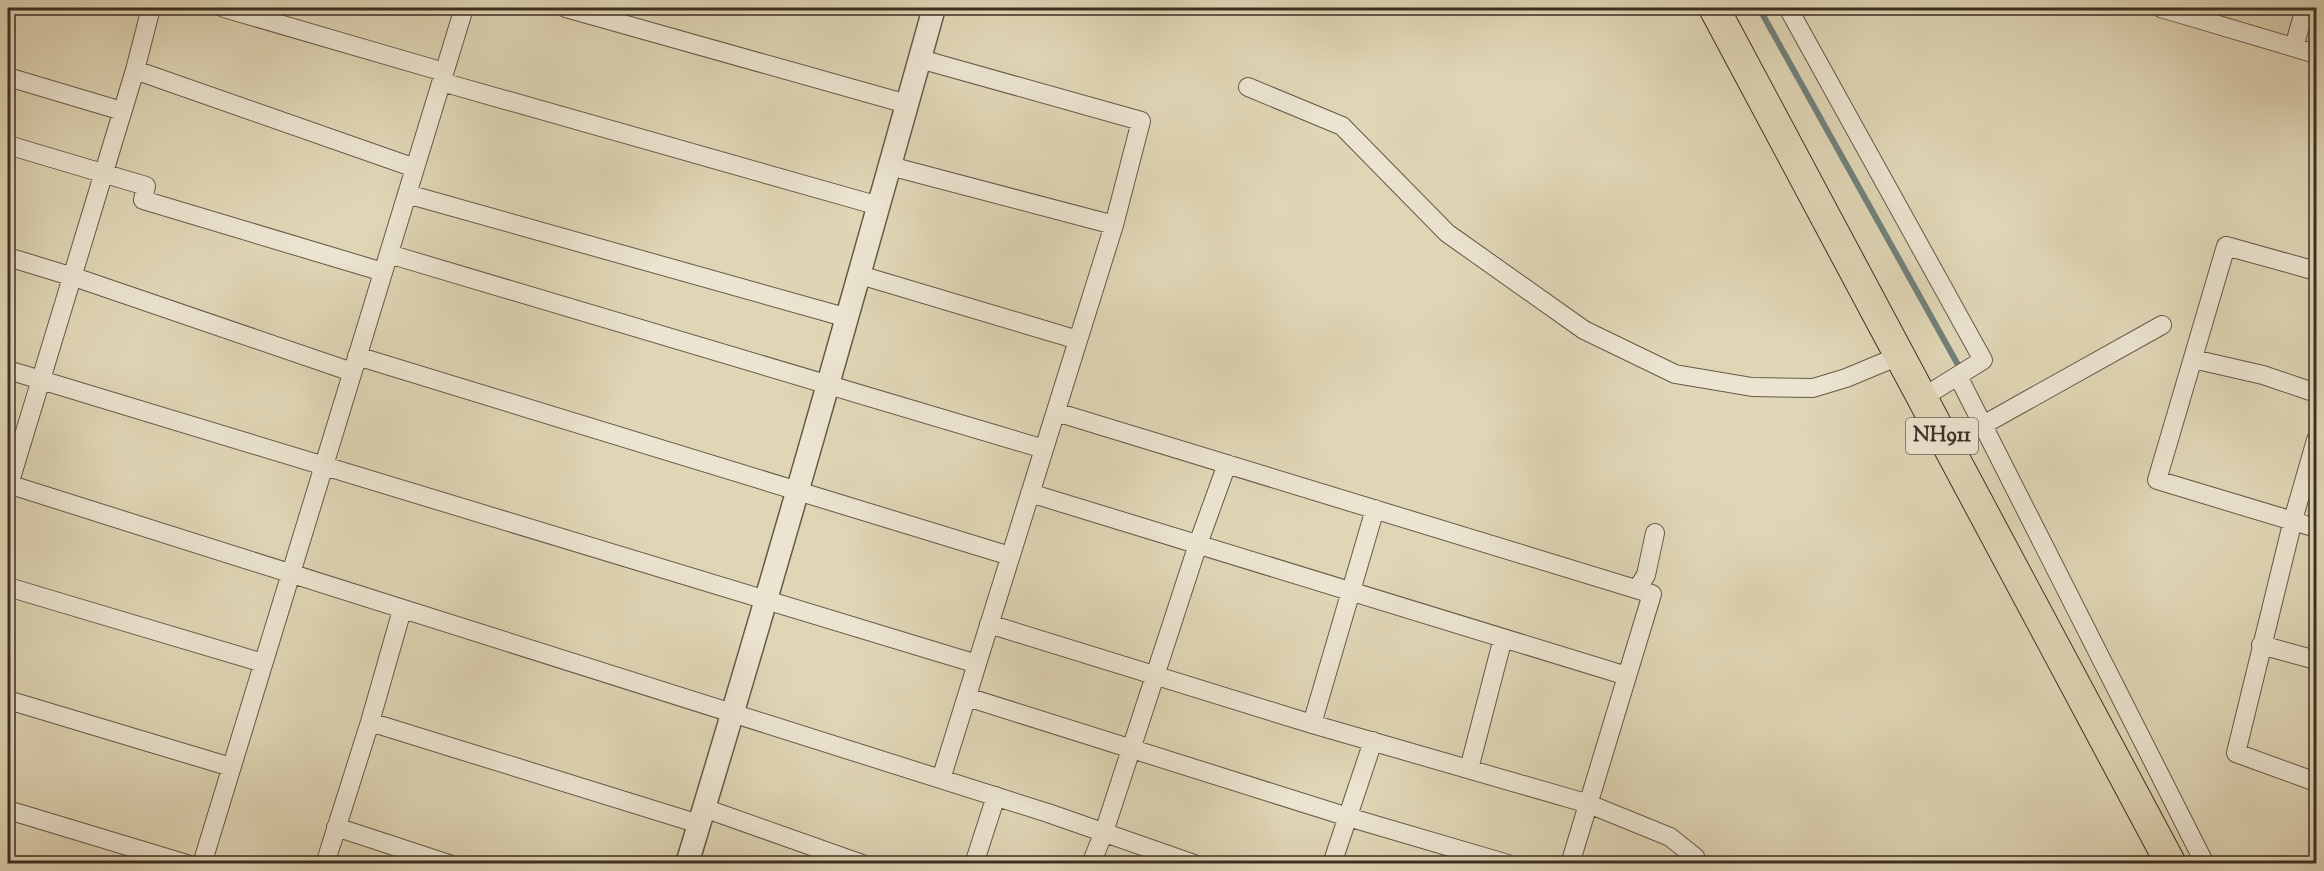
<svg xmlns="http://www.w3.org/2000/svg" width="2324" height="871" font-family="'Sorts Mill Goudy',serif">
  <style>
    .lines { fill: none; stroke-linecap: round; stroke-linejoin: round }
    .stream { stroke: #72817b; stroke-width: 6 }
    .minor-casing { stroke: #655948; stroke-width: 20 }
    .tertiary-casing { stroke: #655948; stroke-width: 25 }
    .trunk-casing { stroke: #3c2f23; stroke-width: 32 }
    .minor { stroke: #ebe4d0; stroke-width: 18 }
    .tertiary { stroke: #ebe4d0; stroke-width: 22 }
    .trunk { stroke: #e0d6b6; stroke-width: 30 }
    .labels { text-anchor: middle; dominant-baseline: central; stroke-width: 4.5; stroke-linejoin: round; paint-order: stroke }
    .shield { fill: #ebe4d0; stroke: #706557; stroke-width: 1.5 }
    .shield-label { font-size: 21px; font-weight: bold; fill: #3c2f23 }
  </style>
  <rect width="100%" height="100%" fill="#e0d6b6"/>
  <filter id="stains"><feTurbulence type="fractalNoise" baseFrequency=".00333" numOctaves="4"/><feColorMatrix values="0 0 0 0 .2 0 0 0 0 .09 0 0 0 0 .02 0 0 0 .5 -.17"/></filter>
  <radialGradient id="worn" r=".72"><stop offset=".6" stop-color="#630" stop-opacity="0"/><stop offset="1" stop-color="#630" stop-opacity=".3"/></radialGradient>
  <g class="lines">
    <path class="stream" d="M 1759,8 L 1962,372"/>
    <defs>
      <path id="minor" d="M 224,8 L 444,72
        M 566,8 L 907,104
        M 1788,8 L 1983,360 L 1922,398
        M 2161,8 L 2316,54
        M 2294,47 L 2305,8
        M 920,59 L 1141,121 L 1114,225 L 941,779
        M 135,70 L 415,168
        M 8,77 L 122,111
        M 442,82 L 879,206
        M 1248,87 L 1342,126 L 1447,233 L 1584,330 L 1675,374 L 1752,387 L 1813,388 L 1846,378 L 1899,356
        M 8,145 L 146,186 L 143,200 L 383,272
        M 890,166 L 1114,225
        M 407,194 L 848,318
        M 389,254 L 1044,449
        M 8,257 L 83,280 L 352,372
        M 2316,271 L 2226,246 L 2157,480 L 2316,528
        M 860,275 L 1078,340
        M 357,356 L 1010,556
        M 2193,359 L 2263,375 L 2316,393
        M 8,370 L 977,664
        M 1958,376 L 2205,864
        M 1056,412 L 1652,594 L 1570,864
        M 1983,425 L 2162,325
        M 2316,440 L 2293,520 L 2236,753 L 2316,782
        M 8,484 L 1048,813 L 1194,864
        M 8,488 L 135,70 L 151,8
        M 1030,493 L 1627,676
        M 8,587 L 263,663
        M 1637,589 L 1646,575 L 1655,533
        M 989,624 L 1312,724 L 1589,804 L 1670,837 L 1695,857 L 1693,864
        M 2261,645 L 2316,660
        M 967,697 L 1348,817 L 1508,864
        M 8,700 L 231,767
        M 370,722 L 699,824
        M 1312,724 L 1375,509
        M 1469,769 L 1503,638
        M 704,808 L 862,864
        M 8,810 L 187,864
        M 336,827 L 449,864
        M 202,864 L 464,8
        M 325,864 L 370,722 L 402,610
        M 974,864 L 996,796
        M 1091,864 L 1104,832 L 1198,544 L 1227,464
        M 1332,864 L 1373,741"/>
      <path id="tertiary" d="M 687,864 C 774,579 854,294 934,8"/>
      <path id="trunk" d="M 1714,8 L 2171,864"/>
    </defs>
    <use href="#minor" class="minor-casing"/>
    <use href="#tertiary" class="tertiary-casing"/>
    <use href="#trunk" class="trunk-casing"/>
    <use href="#minor" class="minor"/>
    <use href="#tertiary" class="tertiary"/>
    <use href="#trunk" class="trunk"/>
  </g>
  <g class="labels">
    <rect class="shield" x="1906" y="418" width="72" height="36" rx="4.5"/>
    <g class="shield-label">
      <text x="1942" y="436">NH911</text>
    </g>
  </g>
  <rect width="2324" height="871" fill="none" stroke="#e0d6b6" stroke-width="30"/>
  <rect x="9" y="9" width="2306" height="853" fill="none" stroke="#3c2f23" stroke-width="3"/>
  <rect x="15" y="15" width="2294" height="841" fill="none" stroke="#3c2f23" stroke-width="1.5"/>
  <rect width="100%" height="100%" filter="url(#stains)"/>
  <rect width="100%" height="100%" fill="url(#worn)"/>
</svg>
